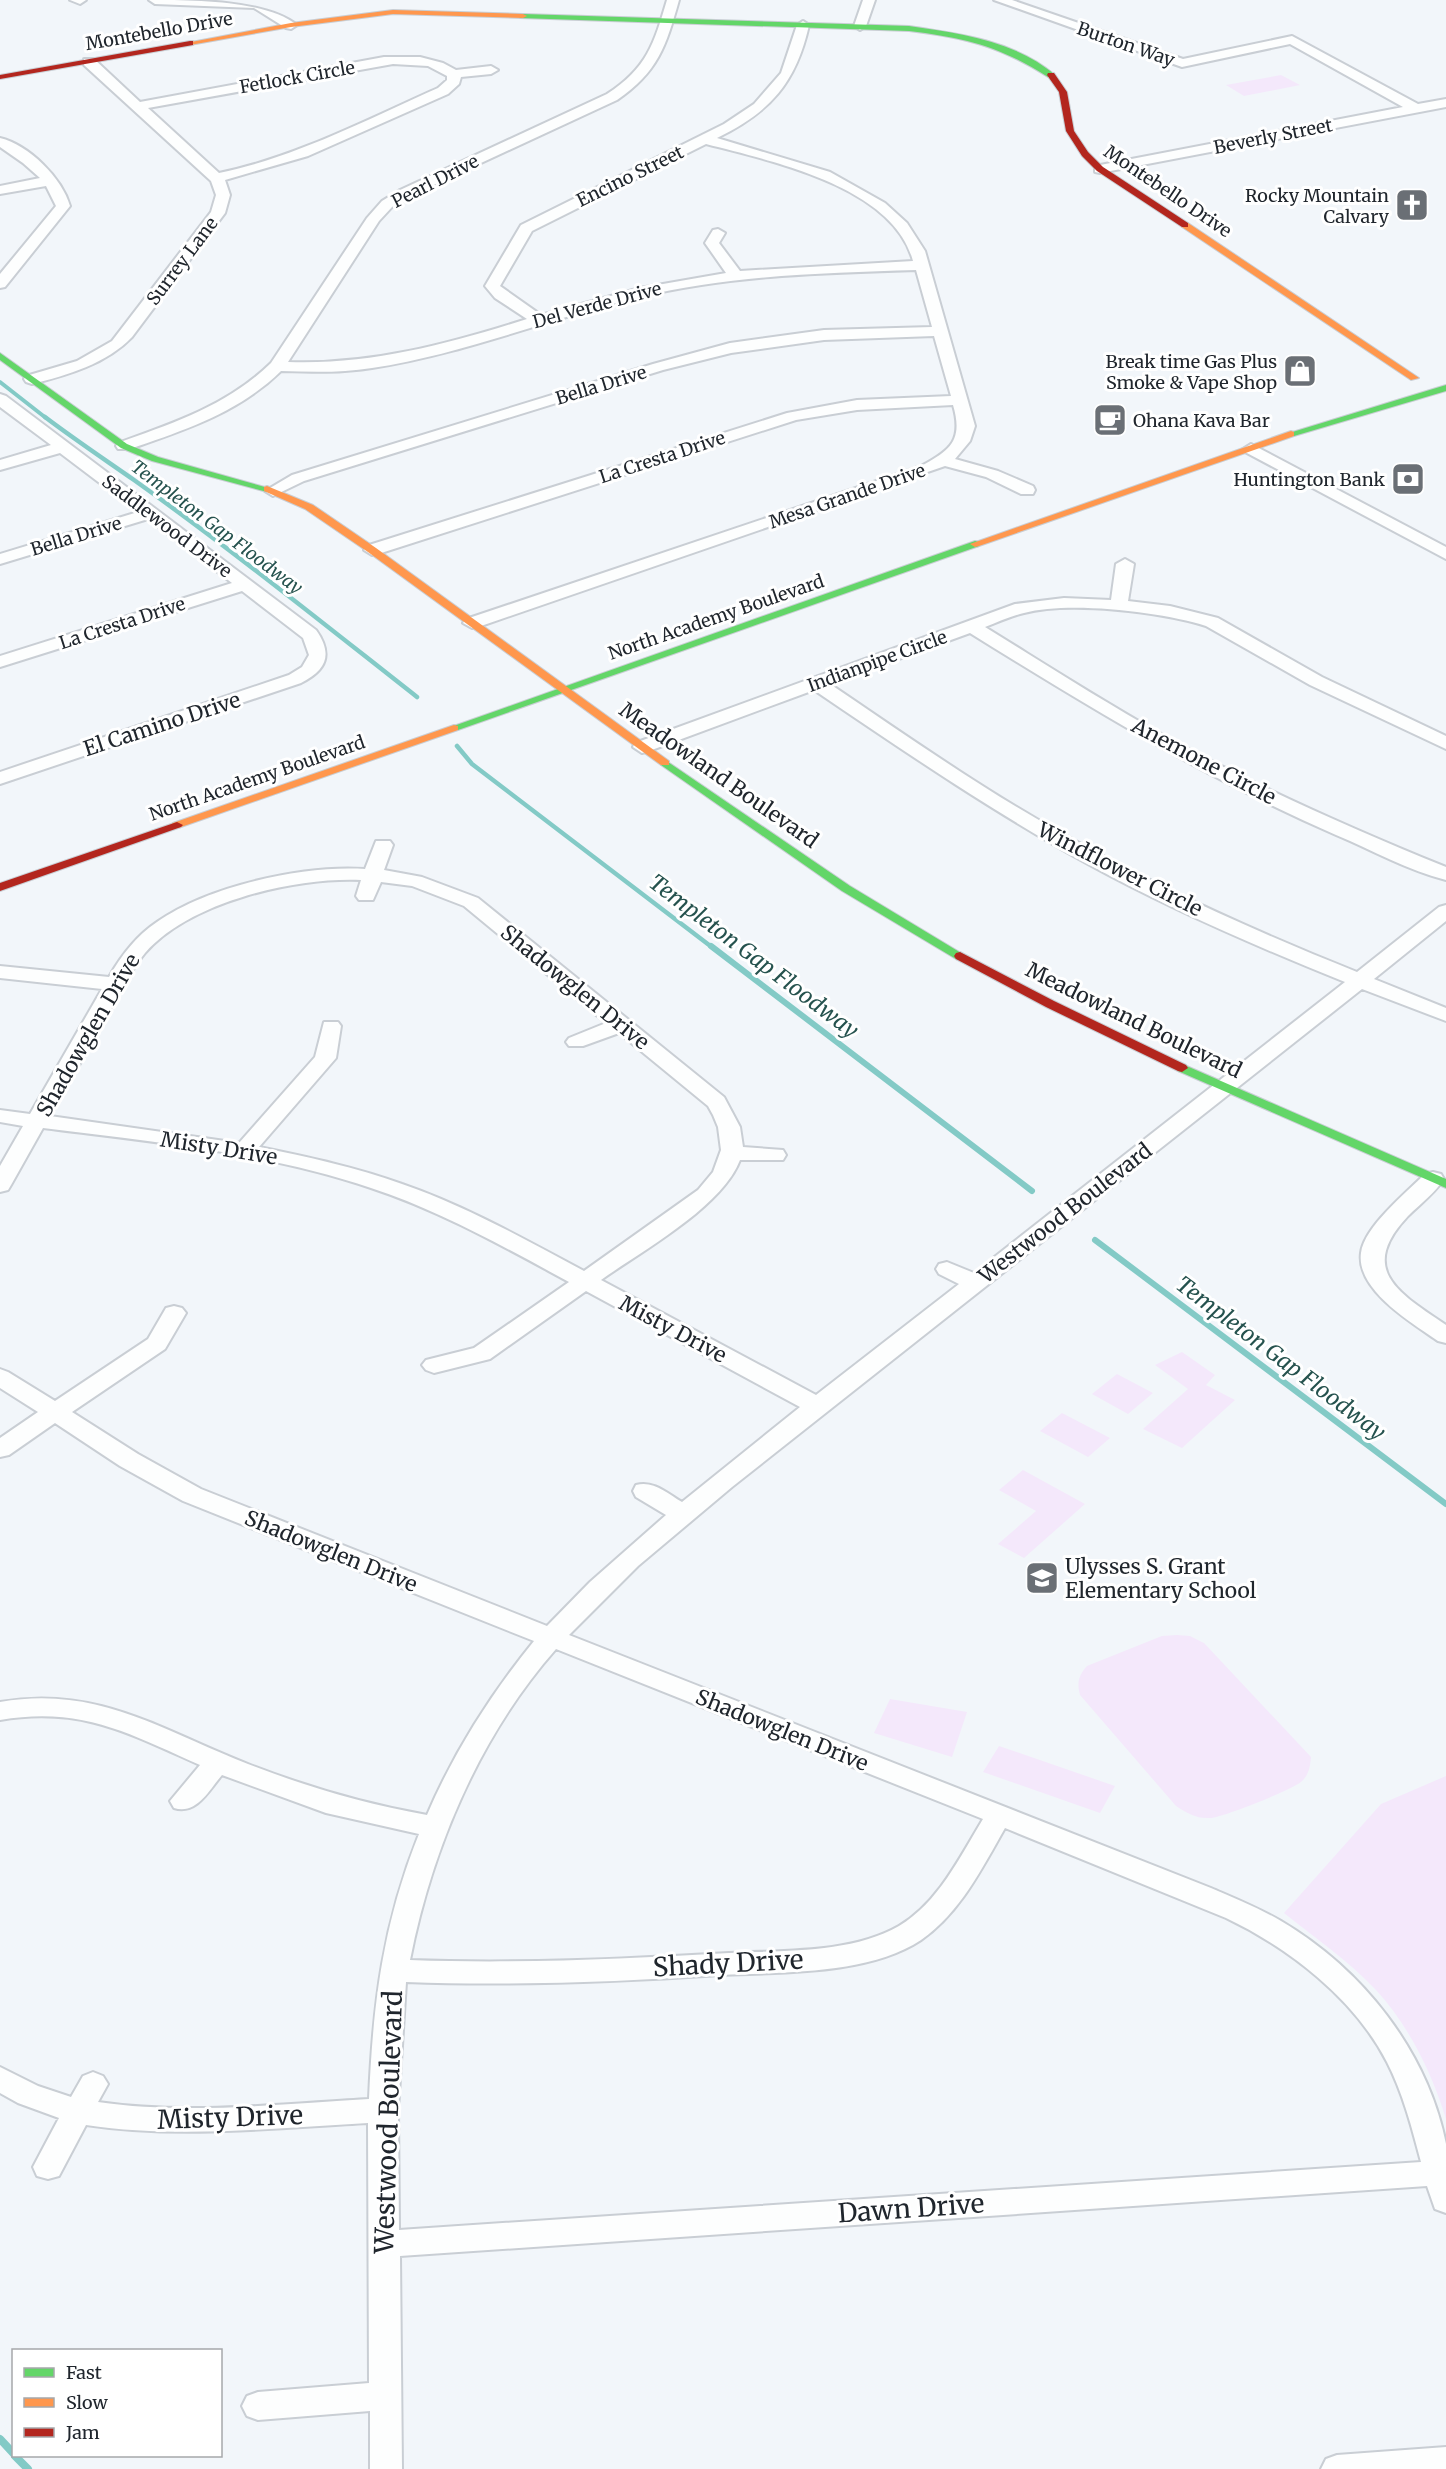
<svg xmlns="http://www.w3.org/2000/svg" width="1446" height="2469" font-family="Merriweather,serif">
  <style>
    .green { fill: #f4e8fb }
    .lines { fill: none; stroke-linecap: round; stroke-linejoin: round }
    .stream-far3 { stroke: #83cac6; stroke-width: 4 }
    .stream-far2 { stroke: #83cac6; stroke-width: 4.5 }
    .stream-far1 { stroke: #83cac6; stroke-width: 6 }
    .stream { stroke: #83cac6; stroke-width: 8 }
    .street-casing { stroke: #c9ced4; stroke-width: 4 }
    .fast-casing { stroke: #c9ced4; stroke-width: 2 }
    .slow-casing { stroke: #c9ced4; stroke-width: 2 }
    .jam-casing { stroke: #c9ced4; stroke-width: 2 }
    .street { fill: #fdfefe; fill-rule: evenodd }
    .fast { fill: #63d668; fill-rule: evenodd }
    .slow { fill: #ff974d; fill-rule: evenodd }
    .jam { fill: #b3261e; fill-rule: evenodd }
    .labels { text-anchor: middle; dominant-baseline: central; stroke-width: 6; stroke-linejoin: round; paint-order: stroke }
    .far-street-label { font-size: 18px; fill: #20262d; stroke: #fff }
    .far-poi-label { font-size: 18px; fill: #20262d; stroke: #fff; text-anchor: end }
    .far-water-label { font-size: 18px; font-style: italic; fill: #25524e; stroke: #fff }
    .street-label { font-size: 21px; fill: #20262d; stroke: #fff }
    .poi-label { font-size: 21px; fill: #20262d; stroke: #fff; text-anchor: start }
    .water-label { font-size: 22px; font-style: italic; fill: #25524e; stroke: #fff }
    .near-street-label { font-size: 26px; fill: #20262d; stroke: #fff }
  </style>
  <rect width="100%" height="100%" fill="#f2f6fa"/>
  <path class="green" d="M 1281,75 L 1300,85 L 1244,96 L 1226,85 Z
    M 1182,1352 L 1215,1375 L 1206,1385 L 1235,1400 L 1182,1448 L 1143,1429 L 1188,1389 L 1155,1365 Z
    M 1117,1374 L 1153,1393 L 1128,1414 L 1092,1394 Z
    M 1062,1413 L 1110,1438 L 1088,1457 L 1040,1431 Z
    M 1023,1470 L 1085,1504 L 1024,1558 L 998,1544 L 1036,1511 L 999,1490 Z
    M 1177,1635 L 1190,1636 L 1204,1643 L 1311,1757 C 1310,1767 1309,1775 1301,1782 C 1291,1790 1222,1818 1210,1818 C 1197,1819 1187,1813 1176,1806 L 1080,1695 C 1077,1683 1078,1676 1087,1666 L 1162,1636 Z
    M 890,1699 L 967,1712 L 952,1757 L 874,1733 Z
    M 999,1746 L 1115,1786 L 1100,1813 L 983,1772 Z
    M 1446,1776 L 1446,2119 C 1432,2073 1409,2026 1376,1990 C 1349,1961 1315,1938 1284,1913 L 1381,1804 Z"/>
  <g class="lines">
    <path class="stream-far3" d="M 0,382 L 46,418"/>
    <path class="stream-far2" d="M 45,417 C 74,439 104,459 134,480 C 231,549 324,624 417,697
      M 457,746 L 472,764 L 713,948"/>
    <path class="stream-far1" d="M 711,946 L 1032,1191
      M 1095,1240 L 1446,1504"/>
    <path class="stream" d="M 0,2439 L 14,2454
      M 15,2456 L 28,2469"/>
    <defs>
      <path id="street" d="M 70,0 L 86,0 L 80,4 Z
        M 149,0 C 194,0 265,0 297,25 L 291,29 L 286,28 L 254,8 L 155,4 Z
        M 667,0 L 679,0 C 666,46 658,72 617,100 L 410,196 L 392,207 L 379,221 L 288,362 C 371,365 448,344 527,319 L 495,298 L 485,286 L 521,225 L 724,124 L 754,104 L 781,73 L 797,25 L 803,21 L 809,25 C 796,83 770,112 717,138 L 830,172 L 885,203 L 907,223 L 925,251 L 975,426 L 970,441 L 955,459 L 998,471 L 1033,486 L 1035,490 L 1033,494 L 1021,494 L 986,477 L 945,466 L 478,627 L 472,628 L 463,623 L 466,619 L 921,466 C 952,450 963,439 953,405 L 857,410 L 796,420 L 378,554 L 372,555 L 364,550 L 366,546 L 787,413 L 857,400 L 951,396 L 934,336 L 824,340 L 731,353 L 663,370 L 304,481 L 273,496 L 265,491 L 292,475 L 653,364 L 730,343 L 824,330 L 932,327 L 916,270 C 824,273 730,275 640,297 C 550,318 464,354 372,368 C 342,373 311,372 281,371 C 238,413 185,430 130,449 L 118,449 L 116,446 L 118,443 C 174,423 228,405 271,363 L 367,218 L 382,201 L 400,190 L 607,94 C 647,68 654,44 667,0 ZM 706,144 C 771,161 893,186 913,261 L 740,271 L 719,243 L 725,233 L 718,229 L 713,230 L 705,243 L 726,273 L 640,288 L 541,315 L 500,286 L 532,231 Z
        M 863,0 L 875,0 L 866,26 L 860,30 L 854,26 Z
        M 994,0 L 1012,0 L 1183,59 L 1292,36 L 1418,104 L 1446,99 L 1446,107 L 1100,173 L 1095,172 L 1095,166 L 1403,107 L 1290,44 L 1182,67 Z
        M 384,57 L 420,57 L 443,63 L 456,70 L 491,66 L 498,70 L 491,74 L 461,77 L 459,84 L 448,94 L 308,156 L 225,180 L 230,195 L 225,213 L 132,337 C 106,364 68,375 32,384 L 26,382 L 24,379 L 26,376 L 77,361 L 112,341 L 211,212 L 216,195 L 211,181 L 84,65 L 84,59 L 94,59 L 140,102 ZM 393,64 L 428,66 L 447,76 L 447,80 L 438,88 C 366,120 296,157 219,173 L 148,108 Z
        M 0,138 C 29,145 62,178 70,206 L 5,287 L 0,288 L 0,274 L 56,206 L 46,186 L 0,194 L 0,186 L 40,178 L 23,163 L 0,147 Z
        M 0,394 L 6,396 L 316,630 C 333,654 327,670 301,683 L 0,784 L 0,772 L 289,675 L 302,667 L 309,655 L 303,638 L 242,591 L 0,667 L 0,656 L 232,583 L 148,519 L 0,564 L 0,554 L 138,512 L 60,453 L 0,470 L 0,460 L 51,445 L 0,407 Z
        M 1251,444 L 1446,547 L 1446,559 L 1245,452 L 1243,449 Z
        M 1125,559 L 1134,564 L 1128,601 L 1170,606 L 1218,618 L 1322,677 L 1446,736 L 1446,749 L 1310,685 L 1206,626 C 1161,612 1070,601 1024,613 C 1011,616 998,622 985,627 C 1045,664 1104,702 1165,736 C 1255,786 1350,828 1446,867 L 1446,880 C 1409,871 1372,850 1336,835 C 1207,779 1089,707 970,633 L 830,684 C 904,734 978,786 1056,830 C 1153,885 1254,931 1357,972 L 1439,907 L 1446,905 L 1446,921 L 1374,979 L 1446,1008 L 1446,1021 L 1362,989 L 732,1487 L 638,1566 L 569,1635 L 1211,1888 C 1234,1898 1259,1908 1281,1921 C 1362,1969 1427,2050 1446,2144 C 1446,2165 1446,2191 1446,2213 L 1435,2209 L 1427,2186 L 400,2256 L 402,2469 L 370,2469 L 370,2411 L 258,2420 L 247,2416 L 242,2406 L 247,2396 L 258,2392 L 369,2383 L 368,2123 C 275,2128 179,2139 86,2125 L 59,2176 L 48,2179 L 37,2176 L 33,2167 L 59,2118 L 18,2103 L 0,2093 L 0,2067 L 38,2086 L 71,2097 L 83,2076 L 93,2072 L 103,2076 L 108,2084 L 98,2102 C 186,2115 280,2104 369,2099 C 373,2003 383,1924 419,1834 L 326,1813 L 222,1775 C 209,1790 197,1815 174,1808 L 170,1801 L 200,1765 C 128,1733 81,1706 0,1720 L 0,1702 C 97,1685 161,1730 248,1764 C 307,1787 365,1804 427,1815 C 454,1752 491,1694 534,1641 L 183,1501 L 120,1466 L 55,1423 L 9,1455 L 0,1457 L 0,1438 L 38,1412 L 0,1388 L 0,1369 L 8,1372 L 55,1401 L 148,1339 L 166,1308 L 174,1306 L 182,1308 L 186,1313 L 165,1349 L 72,1412 L 138,1454 L 201,1489 L 547,1626 L 590,1582 L 666,1515 L 636,1497 L 633,1491 L 636,1485 C 653,1480 667,1493 682,1502 L 800,1407 L 586,1291 L 490,1359 L 434,1373 L 426,1370 L 422,1365 L 426,1360 L 474,1348 L 569,1282 C 504,1247 441,1211 371,1188 C 266,1152 153,1142 43,1128 L 11,1185 L 8,1190 L 0,1192 L 0,1166 L 23,1126 L 0,1122 L 0,1110 L 30,1114 L 102,989 L 0,978 L 0,966 L 109,977 C 121,956 136,936 157,922 C 208,886 303,865 365,869 L 376,841 L 390,841 L 393,845 L 384,870 L 422,877 L 478,898 L 724,1097 L 740,1127 L 743,1147 L 783,1150 L 786,1155 L 783,1160 L 740,1160 C 722,1207 643,1250 601,1280 L 816,1395 L 959,1284 L 939,1274 L 936,1269 L 939,1264 L 947,1262 L 974,1273 L 1345,982 C 1258,947 1170,909 1088,864 C 993,812 904,751 814,690 L 649,751 L 642,753 L 633,747 L 635,743 L 1015,604 L 1064,598 L 1111,600 L 1116,564 ZM 361,880 L 356,896 L 359,900 L 373,900 L 381,882 L 412,886 L 464,906 L 606,1023 L 569,1038 L 566,1042 L 569,1046 L 583,1046 L 619,1033 L 708,1106 L 713,1115 L 718,1127 L 721,1150 L 713,1172 L 698,1190 L 584,1271 C 524,1239 466,1206 402,1184 C 356,1167 307,1157 259,1147 L 336,1058 L 341,1026 L 338,1022 L 324,1022 L 315,1057 L 239,1143 L 50,1116 C 70,1082 89,1047 109,1012 C 120,993 130,971 145,953 C 189,902 295,877 361,880 ZM 556,1649 L 983,1819 C 960,1857 938,1903 899,1926 C 850,1954 783,1950 729,1953 C 623,1959 516,1964 410,1960 C 432,1848 480,1735 556,1649 ZM 1005,1828 L 1226,1918 C 1289,1948 1354,1998 1387,2062 C 1403,2093 1412,2128 1421,2162 L 399,2230 L 398,2110 L 406,1982 C 511,1986 616,1982 721,1975 C 782,1972 868,1975 921,1940 C 960,1913 982,1868 1005,1828 Z
        M 1433,1172 L 1441,1174 L 1444,1179 C 1435,1193 1420,1204 1408,1216 C 1357,1270 1399,1293 1446,1325 L 1446,1343 L 1438,1341 C 1412,1323 1356,1290 1361,1253 C 1364,1227 1407,1192 1425,1174 Z
        M 1446,2447 L 1446,2469 L 1321,2469 L 1326,2459 L 1337,2455 Z"/>
      <path id="fast" d="M 523,14 L 909,26 C 958,33 1016,41 1055,75 L 1048,77 C 999,46 966,38 909,31 L 520,18 L 519,16 Z
        M 0,353 L 127,444 L 158,457 L 272,489 L 267,492 L 152,461 L 121,448 L 0,360 Z
        M 1446,385 L 1446,391 L 1294,436 L 1286,434 Z
        M 975,541 L 979,542 L 979,546 L 458,730 L 450,730 L 448,728 Z
        M 665,760 L 850,886 L 966,956 L 960,960 L 956,959 L 842,891 L 661,765 L 661,761 Z
        M 1182,1064 L 1446,1179 L 1446,1188 L 1178,1071 L 1176,1068 L 1178,1065 Z"/>
      <path id="slow" d="M 393,10 L 523,14 L 527,16 L 523,18 L 393,14 L 291,27 L 190,45 L 186,43 L 291,23 Z
        M 1182,223 L 1188,223 L 1419,378 L 1411,380 L 1182,227 Z
        M 1291,431 L 1294,432 L 1294,436 L 979,546 L 975,547 L 970,544 Z
        M 267,486 L 313,505 L 376,548 L 669,761 L 669,765 L 661,765 L 368,552 L 305,509 L 264,491 L 264,487 Z
        M 454,725 L 458,726 L 458,730 L 181,827 L 177,828 L 171,825 L 173,823 Z"/>
      <path id="jam" d="M 190,41 L 193,41 L 193,45 L 0,79 L 0,75 Z
        M 1048,73 L 1054,73 L 1067,92 L 1074,131 L 1088,152 L 1103,167 L 1188,223 L 1188,227 L 1182,227 L 1097,171 L 1082,156 L 1066,131 L 1059,92 L 1047,75 Z
        M 177,822 L 183,825 L 181,827 L 0,891 L 0,883 Z
        M 960,952 L 1054,1001 L 1186,1065 L 1188,1068 L 1182,1072 L 1178,1071 L 1046,1007 L 956,959 L 954,956 L 956,953 Z"/>
    </defs>
    <use href="#street" class="street-casing"/>
    <use href="#fast" class="fast-casing"/>
    <use href="#slow" class="slow-casing"/>
    <use href="#jam" class="jam-casing"/>
    <use href="#street" class="street"/>
    <use href="#fast" class="fast"/>
    <use href="#slow" class="slow"/>
    <use href="#jam" class="jam"/>
  </g>
  <defs>
    <symbol id="church-square" viewBox="-11 -11 22 22"><rect x="-9" y="-9" width="18" height="18" rx="4" fill="#6a6f75" stroke="#fff"/><path d="M-1.2-6h2.4v3.5h3.3v2.4h-3.3V6h-2.4V-.1h-3.3v-2.4h3.3Z" fill="#fff"/></symbol>
    <symbol id="shop-square" viewBox="-11 -11 22 22"><rect x="-9" y="-9" width="18" height="18" rx="4" fill="#6a6f75" stroke="#fff"/><path d="M-5-2.5h2.3a2.7 3.5 0 0 1 5.4 0H5L5.5 6h-11ZM-1.5-2.5h3a1.5 2.3 0 0 0-3 0Z" fill="#fff"/></symbol>
    <symbol id="cafe-square" viewBox="-11 -11 22 22"><rect x="-9" y="-9" width="18" height="18" rx="4" fill="#6a6f75" stroke="#fff"/><path d="M-5.5-4.5H6V0H3Q3 3.5 0 3.5H-2.5Q-5.5 3.5-5.5 0ZM3-3.2v2h1.7v-2ZM-6 4.5H4V6H-6Z" fill="#fff"/></symbol>
    <symbol id="bank-square" viewBox="-11 -11 22 22"><rect x="-9" y="-9" width="18" height="18" rx="4" fill="#6a6f75" stroke="#fff"/><path d="M-6-4H6V4H-6ZM0-2.3a2.3 2.3 0 1 0 0 4.6a2.3 2.3 0 1 0 0-4.6Z" fill="#fff"/></symbol>
    <symbol id="school-square" viewBox="-11 -11 22 22"><rect x="-9" y="-9" width="18" height="18" rx="4" fill="#6a6f75" stroke="#fff"/><path d="M0-5L7-2L0 1L-7-2ZM-4 1L0 2.5L4 1V4Q0 6-4 4Z" fill="#fff"/></symbol>
  </defs>
  <g fill-rule="evenodd">
    <use href="#church-square" x="1393" y="186" width="38" height="38"/>
    <use href="#shop-square" x="1281" y="352" width="38" height="38"/>
    <use href="#cafe-square" x="1091" y="401" width="38" height="38"/>
    <use href="#bank-square" x="1389" y="460" width="38" height="38"/>
    <use href="#school-square" x="1023" y="1559" width="38" height="38"/>
  </g>
  <g class="labels">
    <g class="far-street-label">
      <text transform="translate(159 31) rotate(-10)">Montebello Drive</text>
      <text transform="translate(1126 44) rotate(19)">Burton Way</text>
      <text transform="translate(297 77) rotate(-10)">Fetlock Circle</text>
      <text transform="translate(1273 136) rotate(-11)">Beverly Street</text>
      <text transform="translate(630 176) rotate(-26)">Encino Street</text>
      <text transform="translate(435 181) rotate(-27)">Pearl Drive</text>
      <text transform="translate(1168 191) rotate(34)">Montebello Drive</text>
      <text transform="translate(182 261) rotate(-53)">Surrey Lane</text>
      <text transform="translate(597 305) rotate(-15)">Del Verde Drive</text>
      <text transform="translate(601 385) rotate(-17)">Bella Drive</text>
      <text transform="translate(662 457) rotate(-18)">La Cresta Drive</text>
      <text transform="translate(847 496) rotate(-19)">Mesa Grande Drive</text>
      <text transform="translate(167 526) rotate(37)">Saddlewood Drive</text>
      <text transform="translate(76 536) rotate(-17)">Bella Drive</text>
      <text transform="translate(716 617) rotate(-19)">North Academy Boulevard</text>
      <text transform="translate(122 623) rotate(-18)">La Cresta Drive</text>
      <text transform="translate(877 661) rotate(-20)">Indianpipe Circle</text>
      <text transform="translate(257 778) rotate(-19)">North Academy Boulevard</text>
    </g>
    <g class="far-poi-label">
      <text x="1389" y="195">Rocky Mountain<tspan x="1389" dy="21">Calvary</tspan></text>
      <text x="1277" y="361">Break time Gas Plus<tspan x="1277" dy="21">Smoke &amp; Vape Shop</tspan></text>
      <text x="1133" y="420" text-anchor="start">Ohana Kava Bar</text>
      <text x="1385" y="479">Huntington Bank</text>
    </g>
    <g class="far-water-label">
      <text transform="translate(217 527) rotate(37)">Templeton Gap Floodway</text>
    </g>
    <g class="street-label">
      <text transform="translate(162 724) rotate(-18)">El Camino Drive</text>
      <text transform="translate(1204 761) rotate(28)">Anemone Circle</text>
      <text transform="translate(719 775) rotate(35)">Meadowland Boulevard</text>
      <text transform="translate(1120 869) rotate(27)">Windflower Circle</text>
      <text transform="translate(575 987) rotate(39)">Shadowglen Drive</text>
      <text transform="translate(1134 1020) rotate(26)">Meadowland Boulevard</text>
      <text transform="translate(88 1035) rotate(-60)">Shadowglen Drive</text>
      <text transform="translate(219 1148) rotate(9)">Misty Drive</text>
      <text transform="translate(1065 1213) rotate(-38)">Westwood Boulevard</text>
      <text transform="translate(673 1329) rotate(28)">Misty Drive</text>
      <text transform="translate(331 1551) rotate(22)">Shadowglen Drive</text>
      <text transform="translate(782 1730) rotate(22)">Shadowglen Drive</text>
    </g>
    <g class="poi-label">
      <text x="1065" y="1566">Ulysses S. Grant<tspan x="1065" dy="24">Elementary School</tspan></text>
    </g>
    <g class="water-label">
      <text transform="translate(754 956) rotate(37)">Templeton Gap Floodway</text>
      <text transform="translate(1281 1358) rotate(37)">Templeton Gap Floodway</text>
    </g>
    <g class="near-street-label">
      <text transform="translate(728 1963) rotate(-3)">Shady Drive</text>
      <text transform="translate(230 2117) rotate(-2)">Misty Drive</text>
      <text transform="translate(388 2122) rotate(-88)">Westwood Boulevard</text>
      <text transform="translate(911 2208) rotate(-4)">Dawn Drive</text>
    </g>
  </g>
  <rect x="12" y="2349" width="210" height="108" fill="#ffffff" stroke="#a6a8ab" stroke-width="1.5"/>
  <rect x="24" y="2368" width="30" height="9" fill="#63d668" stroke="#a6a8ab" stroke-width="1.5"/>
  <text x="66" y="2379" font-size="18" fill="#20262d">Fast</text>
  <rect x="24" y="2398" width="30" height="9" fill="#ff974d" stroke="#a6a8ab" stroke-width="1.5"/>
  <text x="66" y="2409" font-size="18" fill="#20262d">Slow</text>
  <rect x="24" y="2428" width="30" height="9" fill="#b3261e" stroke="#a6a8ab" stroke-width="1.5"/>
  <text x="66" y="2439" font-size="18" fill="#20262d">Jam</text>
</svg>
